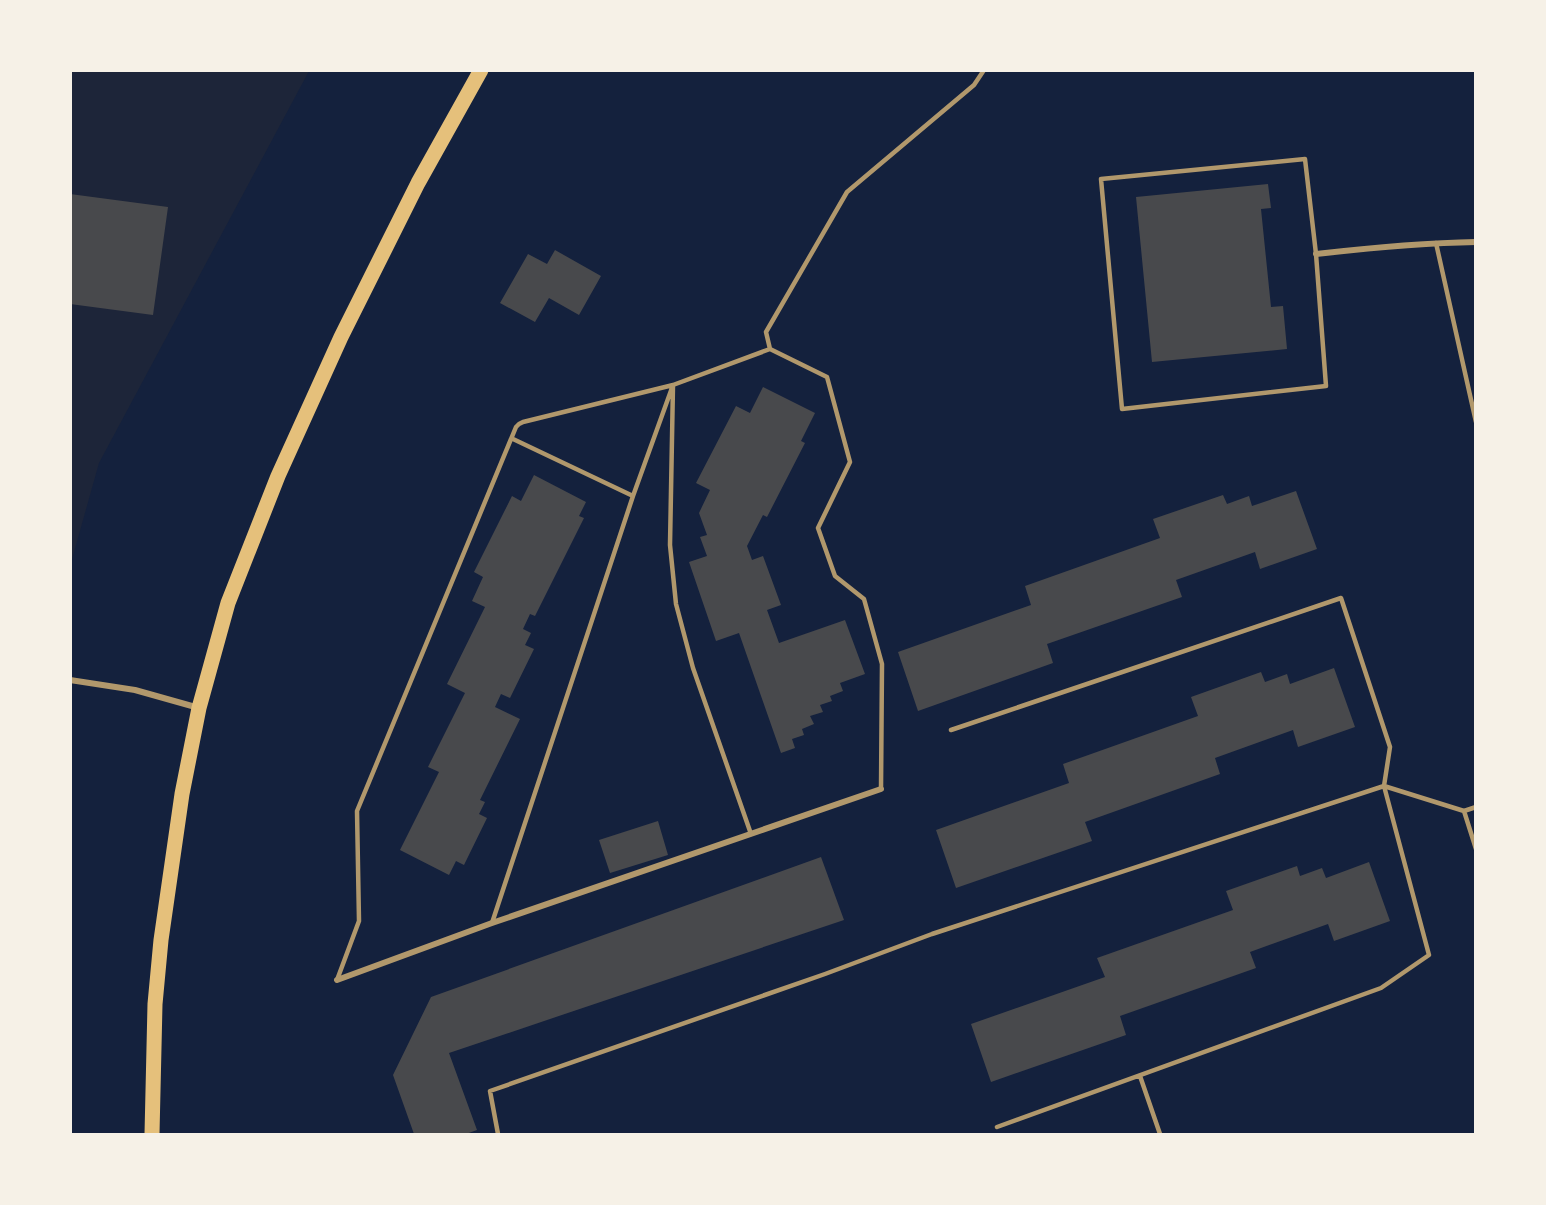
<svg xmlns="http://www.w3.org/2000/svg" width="1546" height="1205" font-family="'Fira Sans',sans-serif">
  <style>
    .green { fill: #1d2539 }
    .building { fill: #48494c }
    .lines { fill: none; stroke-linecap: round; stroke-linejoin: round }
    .service { stroke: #b1986c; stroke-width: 4.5 }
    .minor { stroke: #b1986c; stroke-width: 6 }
    .primary { stroke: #e5c07b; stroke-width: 15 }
  </style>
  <rect width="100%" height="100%" fill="#14213d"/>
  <path class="green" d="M 71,71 L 309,71 L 99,463 L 71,563 Z"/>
  <path class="building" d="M 1268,184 L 1271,208 L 1261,209 L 1271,307 L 1283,306 L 1287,349 L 1152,362 L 1136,197 Z
    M 70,194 L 168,207 L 153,315 L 70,304 Z
    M 555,250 L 601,276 L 579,315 L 549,298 L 535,322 L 500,303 L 528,254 L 547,264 Z
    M 763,387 L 815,413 L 801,441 L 805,443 L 767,517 L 763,515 L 747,546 L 752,560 L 763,556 L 781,605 L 767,610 L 779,643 L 845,620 L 865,674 L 840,683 L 843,691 L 830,696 L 832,701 L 820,705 L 823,712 L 810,716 L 814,724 L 802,729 L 804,735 L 792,739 L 795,748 L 781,753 L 739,633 L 716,641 L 689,562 L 707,556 L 700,537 L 707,535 L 699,513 L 710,490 L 696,483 L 736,406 L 750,413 Z
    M 534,475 L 586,502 L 579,516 L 584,518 L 535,616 L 530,614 L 523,629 L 531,633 L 525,645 L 534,649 L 510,698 L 501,694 L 495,707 L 520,719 L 480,800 L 485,802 L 479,814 L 487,818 L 464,865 L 456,861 L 449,875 L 400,850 L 439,772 L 428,767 L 465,693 L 447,684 L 485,607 L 472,601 L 483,577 L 474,572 L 512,496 L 521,501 Z
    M 1296,491 L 1317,549 L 1260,569 L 1255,552 L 1176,580 L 1182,597 L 1047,644 L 1053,663 L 918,711 L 898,652 L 1031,605 L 1025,586 L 1160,538 L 1153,519 L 1223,495 L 1227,504 L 1249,496 L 1252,506 Z
    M 1334,668 L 1355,727 L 1298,747 L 1293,730 L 1215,758 L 1220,774 L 1085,822 L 1092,841 L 956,888 L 936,830 L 1069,783 L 1063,764 L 1198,716 L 1191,697 L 1261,672 L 1265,682 L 1287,674 L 1290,684 Z
    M 658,821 L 668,855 L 610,873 L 599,840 Z
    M 821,857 L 844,920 L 449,1053 L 477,1130 L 466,1134 L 414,1134 L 393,1075 L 431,997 Z
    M 1369,862 L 1390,921 L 1334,941 L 1328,924 L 1250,952 L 1256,968 L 1120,1016 L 1126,1035 L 991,1082 L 971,1024 L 1105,977 L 1097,958 L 1233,910 L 1226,891 L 1297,866 L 1300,876 L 1322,868 L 1326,878 Z"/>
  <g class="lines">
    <path class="service" d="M 1305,159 L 1316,254 L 1326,386 L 1122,409 L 1101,179 Z
      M 1436,243 L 1476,422
      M 770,349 L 827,377 L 850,462 L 818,528 L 835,576 L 864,599 L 882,664 L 881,789
      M 951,730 L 1341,598 L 1390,747 L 1384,786 L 1464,811 L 1476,849
      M 1464,811 L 1476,807
      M 751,834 L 693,668 L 676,604 L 670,545 L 673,385 L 770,349 L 766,332 L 847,192 L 974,85 L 984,70
      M 492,923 L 633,496 L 513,439
      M 337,980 L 359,921 L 357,811 L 516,427 L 519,424 L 523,422 L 673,385 L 633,496
      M 1140,1076 L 1160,1134
      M 498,1134 L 490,1091 L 825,974 L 932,934 L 1384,786 L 1429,955 L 1381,988 L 997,1127"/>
    <path class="minor" d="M 1316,254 C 1369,248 1422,243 1476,242
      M 70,680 L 135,690 L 199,708
      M 337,980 L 492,923 L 881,789"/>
    <path class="primary" d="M 152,1134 L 155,1004 L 161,940 L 182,794 L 199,708 L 228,603 L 278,476 L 341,337 L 418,183 L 481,70"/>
  </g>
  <rect width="1546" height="1205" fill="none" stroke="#f6f1e7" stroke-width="144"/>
</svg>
